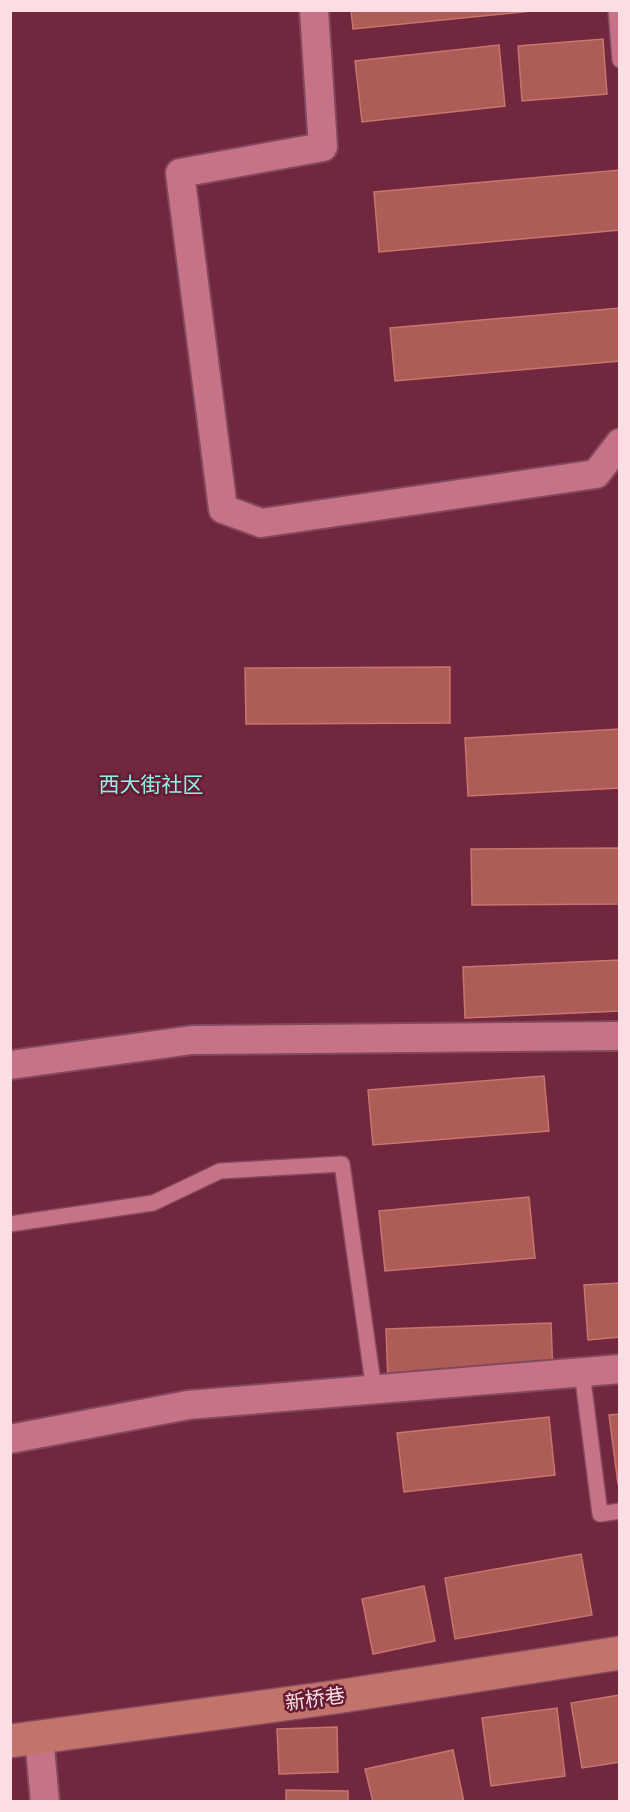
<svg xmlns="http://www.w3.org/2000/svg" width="630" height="1812" font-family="'Space Grotesk','Noto Sans SC',sans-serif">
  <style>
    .building { fill: #ad5c57; stroke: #c9756f; stroke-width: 1.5 }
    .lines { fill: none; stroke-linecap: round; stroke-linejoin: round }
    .lane-casing { stroke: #84485d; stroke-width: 18 }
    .street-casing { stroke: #84485d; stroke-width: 32 }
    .secondary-casing { stroke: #84485d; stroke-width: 36 }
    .lane { stroke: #c67387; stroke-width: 15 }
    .street { stroke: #c67387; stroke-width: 28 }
    .secondary { stroke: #c2746c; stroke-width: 33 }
    .labels { text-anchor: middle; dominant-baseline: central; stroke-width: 5; stroke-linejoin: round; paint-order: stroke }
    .street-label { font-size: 20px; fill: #fadee3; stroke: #651b33 }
    .neighbourhood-label { font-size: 21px; fill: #8cf5e8; stroke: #651b33 }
  </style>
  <rect width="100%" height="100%" fill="#71273d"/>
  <path class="building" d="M 351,10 L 542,10 L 353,29 Z
    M 603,39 L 607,94 L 522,101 L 518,46 Z
    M 499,45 L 505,106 L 362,122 L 355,61 Z
    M 620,170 L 620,230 L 379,252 L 374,192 Z
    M 620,308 L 620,361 L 395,381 L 390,328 Z
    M 450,667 L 450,723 L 246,724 L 245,668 Z
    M 620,729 L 620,788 L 468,796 L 465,738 Z
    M 620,848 L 620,904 L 472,905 L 471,849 Z
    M 620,960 L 620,1011 L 465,1018 L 463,967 Z
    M 544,1076 L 549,1131 L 373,1145 L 368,1090 Z
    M 529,1197 L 535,1258 L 385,1271 L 379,1211 Z
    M 620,1283 L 620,1337 L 588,1340 L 584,1285 Z
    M 551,1323 L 553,1375 L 388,1381 L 386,1329 Z
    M 620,1414 L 620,1484 L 618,1484 L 609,1415 Z
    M 549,1417 L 555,1475 L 404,1492 L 397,1433 Z
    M 581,1554 L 592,1615 L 455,1639 L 445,1578 Z
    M 424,1586 L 435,1641 L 373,1654 L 362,1599 Z
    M 620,1695 L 620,1762 L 582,1768 L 571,1703 Z
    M 557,1708 L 565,1776 L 491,1786 L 482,1718 Z
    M 337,1727 L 338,1772 L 279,1774 L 277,1729 Z
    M 453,1750 L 464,1802 L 373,1802 L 365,1769 Z
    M 286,1790 L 348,1791 L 348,1802 L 286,1802 Z"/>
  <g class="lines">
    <defs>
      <path id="lane" d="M 616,10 L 620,60
        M 10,1224 L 153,1203 L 220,1171 L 342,1164 L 374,1390
        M 582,1372 L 600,1514 L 620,1511"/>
      <path id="street" d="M 314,10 L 323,147 L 180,173 L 223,509 L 261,523 L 596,474 L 620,443
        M 10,1065 L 192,1040 L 620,1036
        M 10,1439 L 188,1405 L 620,1369
        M 39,1737 L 45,1802"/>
      <path id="secondary" d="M 10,1741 L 336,1697 L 620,1653"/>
    </defs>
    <use href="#lane" class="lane-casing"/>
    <use href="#street" class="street-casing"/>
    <use href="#secondary" class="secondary-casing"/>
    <use href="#lane" class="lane"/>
    <use href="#street" class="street"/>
    <use href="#secondary" class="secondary"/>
  </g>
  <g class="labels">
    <g class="street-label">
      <text transform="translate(315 1699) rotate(-8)">新桥巷</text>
    </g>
    <g class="neighbourhood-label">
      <text x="151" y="784">西大街社区</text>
    </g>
  </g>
  <rect width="630" height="1812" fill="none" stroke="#fadee3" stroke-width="24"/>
</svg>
